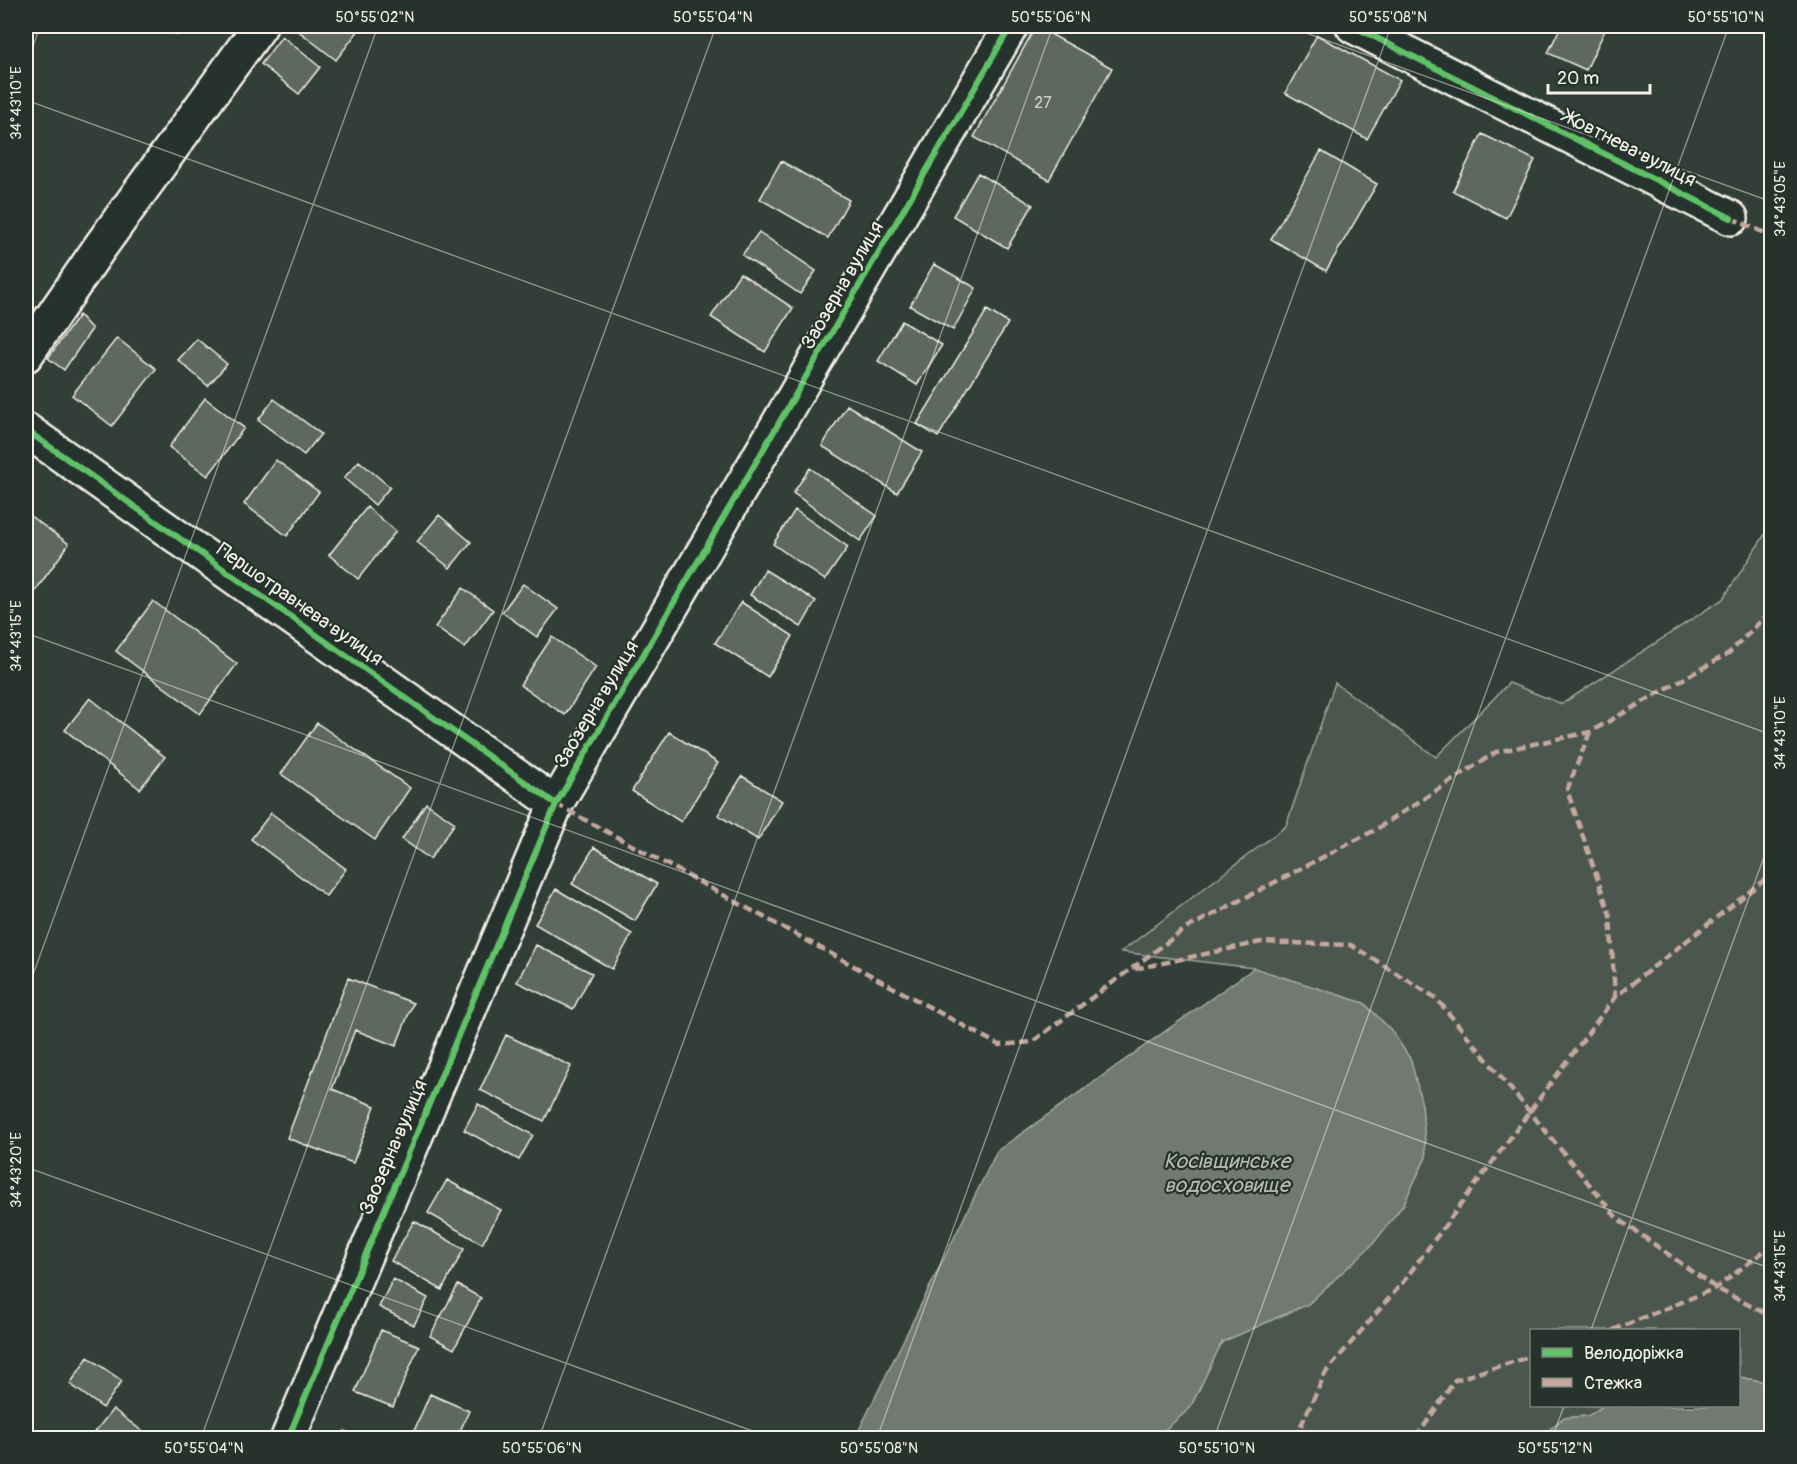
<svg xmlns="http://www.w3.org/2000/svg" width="1797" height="1464" font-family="Pangolin,sans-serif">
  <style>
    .green { fill: #4c564f; stroke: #a0a49c; stroke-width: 1.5 }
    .water { fill: #727972; stroke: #a6a9a1; stroke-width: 1.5 }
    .building { fill: #5f6861; stroke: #f4f1e8; stroke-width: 1.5 }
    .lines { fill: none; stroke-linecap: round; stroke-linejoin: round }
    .minor-casing { stroke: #f4f1e8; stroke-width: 38 }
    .minor { stroke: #26332d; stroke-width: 33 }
    .quiet { stroke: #c3a89e; stroke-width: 4.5; stroke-dasharray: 9 4.5; stroke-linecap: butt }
    .cycleway-casing { stroke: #26332d; stroke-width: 10 }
    .cycleway { stroke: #61c268; stroke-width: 6 }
    .ticks { fill: none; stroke: #f4f1e8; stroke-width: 1.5; stroke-opacity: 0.45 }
    .labels { text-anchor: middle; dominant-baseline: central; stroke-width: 4.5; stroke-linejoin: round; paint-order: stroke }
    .number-label { font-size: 16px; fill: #cfcfc6 }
    .street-label { font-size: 20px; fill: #f4f1e8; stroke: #26332d }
    .water-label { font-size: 21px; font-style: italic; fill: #babbb3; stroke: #26332d }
    .neatline { fill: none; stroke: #f4f1e8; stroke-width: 2 }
    .ticks-label { font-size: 15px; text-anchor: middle; fill: #f4f1e8 }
  </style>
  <rect width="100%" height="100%" fill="#323e38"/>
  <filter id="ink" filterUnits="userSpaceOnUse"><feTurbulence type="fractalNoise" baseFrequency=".0167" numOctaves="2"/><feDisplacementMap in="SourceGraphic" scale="12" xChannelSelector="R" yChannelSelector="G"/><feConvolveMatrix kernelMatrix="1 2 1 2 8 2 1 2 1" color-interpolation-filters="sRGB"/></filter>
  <g filter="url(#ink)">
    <path class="green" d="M 1771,525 L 1771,1383 L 1739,1377 L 1738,1330 L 1532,1330 L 1532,1406 L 1603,1406 L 1588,1416 L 1563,1418 L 1540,1438 L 1155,1438 L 1190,1408 L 1222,1342 L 1308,1304 L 1403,1205 L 1426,1157 L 1422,1105 L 1254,968 L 1121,952 L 1286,826 L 1335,683 L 1436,757 L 1509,683 L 1562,704 L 1723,599 Z"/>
    <path class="water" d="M 1254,968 L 1364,1003 L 1392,1031 L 1411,1060 L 1422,1105 L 1426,1157 L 1403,1205 L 1373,1244 L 1308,1304 L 1222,1342 L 1190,1408 L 1155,1438 L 855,1438 L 997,1151 Z
      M 1739,1377 L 1771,1383 L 1771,1438 L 1540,1438 L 1563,1418 L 1588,1416 L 1603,1406 L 1738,1406 Z"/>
    <path class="building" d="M 162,26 L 184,26 L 177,35 Z
      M 292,26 L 362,26 L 336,60 Z
      M 1036,26 L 1112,68 L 1049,180 L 974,137 Z
      M 1561,26 L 1607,26 L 1586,70 L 1548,53 Z
      M 1317,35 L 1400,80 L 1367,139 L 1285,93 Z
      M 282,36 L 320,67 L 299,94 L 261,64 Z
      M 1482,134 L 1535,160 L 1506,218 L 1453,191 Z
      M 1321,151 L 1377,184 L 1326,271 L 1271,239 Z
      M 781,161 L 849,200 L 828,238 L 760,199 Z
      M 978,173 L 1033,205 L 1007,248 L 953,216 Z
      M 759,232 L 816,271 L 800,294 L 742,255 Z
      M 934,264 L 976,288 L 953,330 L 910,306 Z
      M 740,273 L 793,308 L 765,352 L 711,317 Z
      M 987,310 L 1008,323 L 938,437 L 917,424 Z
      M 79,315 L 92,329 L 64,370 L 48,358 Z
      M 902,321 L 942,345 L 917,385 L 878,361 Z
      M 117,338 L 156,369 L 112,426 L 72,395 Z
      M 197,339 L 227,364 L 208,386 L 178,360 Z
      M 205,398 L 244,428 L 208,476 L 169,447 Z
      M 274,399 L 321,434 L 304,455 L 258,420 Z
      M 847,405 L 922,452 L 897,493 L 822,446 Z
      M 276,460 L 319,492 L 287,536 L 244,504 Z
      M 359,461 L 390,487 L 375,505 L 344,478 Z
      M 810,468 L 877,516 L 860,541 L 793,493 Z
      M 367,507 L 396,531 L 358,579 L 329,555 Z
      M 795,510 L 848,547 L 825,580 L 773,544 Z
      M 26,513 L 69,544 L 28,601 L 26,599 Z
      M 439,515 L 471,542 L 450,568 L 417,542 Z
      M 765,570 L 816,601 L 801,627 L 750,595 Z
      M 523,584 L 558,609 L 537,637 L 502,612 Z
      M 463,588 L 493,610 L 465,648 L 435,627 Z
      M 153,601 L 237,664 L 200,714 L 116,651 Z
      M 741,602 L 793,636 L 768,677 L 715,643 Z
      M 552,637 L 596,667 L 565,715 L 520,685 Z
      M 90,698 L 165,757 L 140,789 L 65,730 Z
      M 317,723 L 410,788 L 375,840 L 281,774 Z
      M 669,732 L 718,763 L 681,822 L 632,791 Z
      M 742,776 L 782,801 L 758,840 L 718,815 Z
      M 426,803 L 455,823 L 430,859 L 402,839 Z
      M 271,813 L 346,869 L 326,896 L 251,839 Z
      M 594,847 L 657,884 L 635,921 L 572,884 Z
      M 556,889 L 632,934 L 612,969 L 535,924 Z
      M 536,945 L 592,973 L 573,1009 L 517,982 Z
      M 348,978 L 413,1003 L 396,1046 L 355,1030 L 332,1089 L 375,1106 L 353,1163 L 287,1138 Z
      M 506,1035 L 571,1066 L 544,1121 L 480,1090 Z
      M 478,1104 L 533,1135 L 519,1160 L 464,1130 Z
      M 447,1180 L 501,1210 L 482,1244 L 428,1213 Z
      M 414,1221 L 464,1249 L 442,1290 L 391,1261 Z
      M 393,1279 L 428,1298 L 414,1325 L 379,1307 Z
      M 458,1285 L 481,1298 L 454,1349 L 430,1336 Z
      M 381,1330 L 419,1346 L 393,1407 L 355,1392 Z
      M 88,1357 L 122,1381 L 103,1408 L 70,1384 Z
      M 430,1394 L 469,1411 L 457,1438 L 411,1438 Z
      M 113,1409 L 151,1438 L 90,1438 Z
      M 345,1431 L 359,1438 L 341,1438 Z"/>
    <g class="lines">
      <defs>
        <path id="minor" d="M 1353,26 L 1731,218
          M 26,355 L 100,247 L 260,26
          M 26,430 L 556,804
          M 288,1438 L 556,804 L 1011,26"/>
      </defs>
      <use href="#minor" class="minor-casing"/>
      <use href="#minor" class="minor"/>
      <path class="quiet" d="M 1731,218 L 1772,236
        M 1590,732 L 1567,790 L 1610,915 L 1615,997
        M 556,804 L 999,1045 L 1032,1042 L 1185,929 L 1375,830 L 1496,752 L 1590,732 L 1729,653 L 1772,610
        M 1135,969 L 1261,942 L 1351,945 L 1436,998 L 1617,1218 L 1716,1288 L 1772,1317
        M 1613,1330 L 1716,1288 L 1772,1245
        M 1295,1438 L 1326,1372 L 1403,1282 L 1615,997 L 1772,874
        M 1416,1438 L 1455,1380 L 1532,1356"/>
      <defs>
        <path id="cycleway" d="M 1353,26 L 1731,218
          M 26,430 L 556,804
          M 288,1438 L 556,804 L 1011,26"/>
      </defs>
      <use href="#cycleway" class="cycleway-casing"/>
      <use href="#cycleway" class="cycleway"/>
    </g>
  </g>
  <path class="ticks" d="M 1287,26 L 1772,202M 26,67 L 40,26M 26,100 L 1772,735M 26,633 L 1772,1269M 26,994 L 378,26M 26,1167 L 772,1438M 1591,1330 L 1772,835M 201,1438 L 716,26M 539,1438 L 1053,26M 877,1438 L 1391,26M 1214,1438 L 1729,26M 1552,1438 L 1564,1406"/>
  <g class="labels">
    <g class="number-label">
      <text x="1043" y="103">27</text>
    </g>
    <g class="street-label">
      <text transform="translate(1630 148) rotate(27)">Жовтнева вулиця</text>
      <text transform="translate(842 285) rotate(-60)">Заозерна вулиця</text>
      <text transform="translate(300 604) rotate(35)">Першотравнева вулиця</text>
      <text transform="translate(596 704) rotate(-59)">Заозерна вулиця</text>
      <text transform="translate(393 1147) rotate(-67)">Заозерна вулиця</text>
    </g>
    <g class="water-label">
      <text x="1227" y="1161">Косівщинське<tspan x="1227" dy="24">водосховище</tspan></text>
    </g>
  </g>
  <rect width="1797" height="1464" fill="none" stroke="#26332d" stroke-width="66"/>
  <rect x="1530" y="1329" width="210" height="78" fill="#26332d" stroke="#787f78" stroke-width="1.5"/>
  <rect x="1542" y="1348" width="30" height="9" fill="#61c268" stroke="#787f78" stroke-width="1.5"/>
  <text x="1584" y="1359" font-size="18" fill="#f4f1e8">Велодоріжка</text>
  <rect x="1542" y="1378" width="30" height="9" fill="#c3a89e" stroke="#787f78" stroke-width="1.5"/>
  <text x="1584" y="1389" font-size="18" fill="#f4f1e8">Стежка</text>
  <path d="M1548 84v9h102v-9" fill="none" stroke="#f4f1e8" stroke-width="3"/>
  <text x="1557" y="84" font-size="18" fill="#f4f1e8" stroke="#26332d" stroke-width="4.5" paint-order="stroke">20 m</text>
  <rect x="33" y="33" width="1731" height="1398" class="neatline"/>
  <g class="ticks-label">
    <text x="375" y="22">50°55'02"N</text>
    <text x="713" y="22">50°55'04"N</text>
    <text x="1051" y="22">50°55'06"N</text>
    <text x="1388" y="22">50°55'08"N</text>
    <text x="1726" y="22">50°55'10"N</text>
    <text transform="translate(16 103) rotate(-90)" y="5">34°43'10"E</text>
    <text transform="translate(1780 199) rotate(-90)" y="5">34°43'05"E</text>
    <text transform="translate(16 636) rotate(-90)" y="5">34°43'15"E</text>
    <text transform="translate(1780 733) rotate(-90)" y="5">34°43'10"E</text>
    <text transform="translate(16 1170) rotate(-90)" y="5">34°43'20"E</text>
    <text transform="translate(1780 1266) rotate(-90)" y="5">34°43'15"E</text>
    <text x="204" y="1453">50°55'04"N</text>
    <text x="542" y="1453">50°55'06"N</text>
    <text x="879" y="1453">50°55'08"N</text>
    <text x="1217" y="1453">50°55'10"N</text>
    <text x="1555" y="1453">50°55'12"N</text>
  </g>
</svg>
